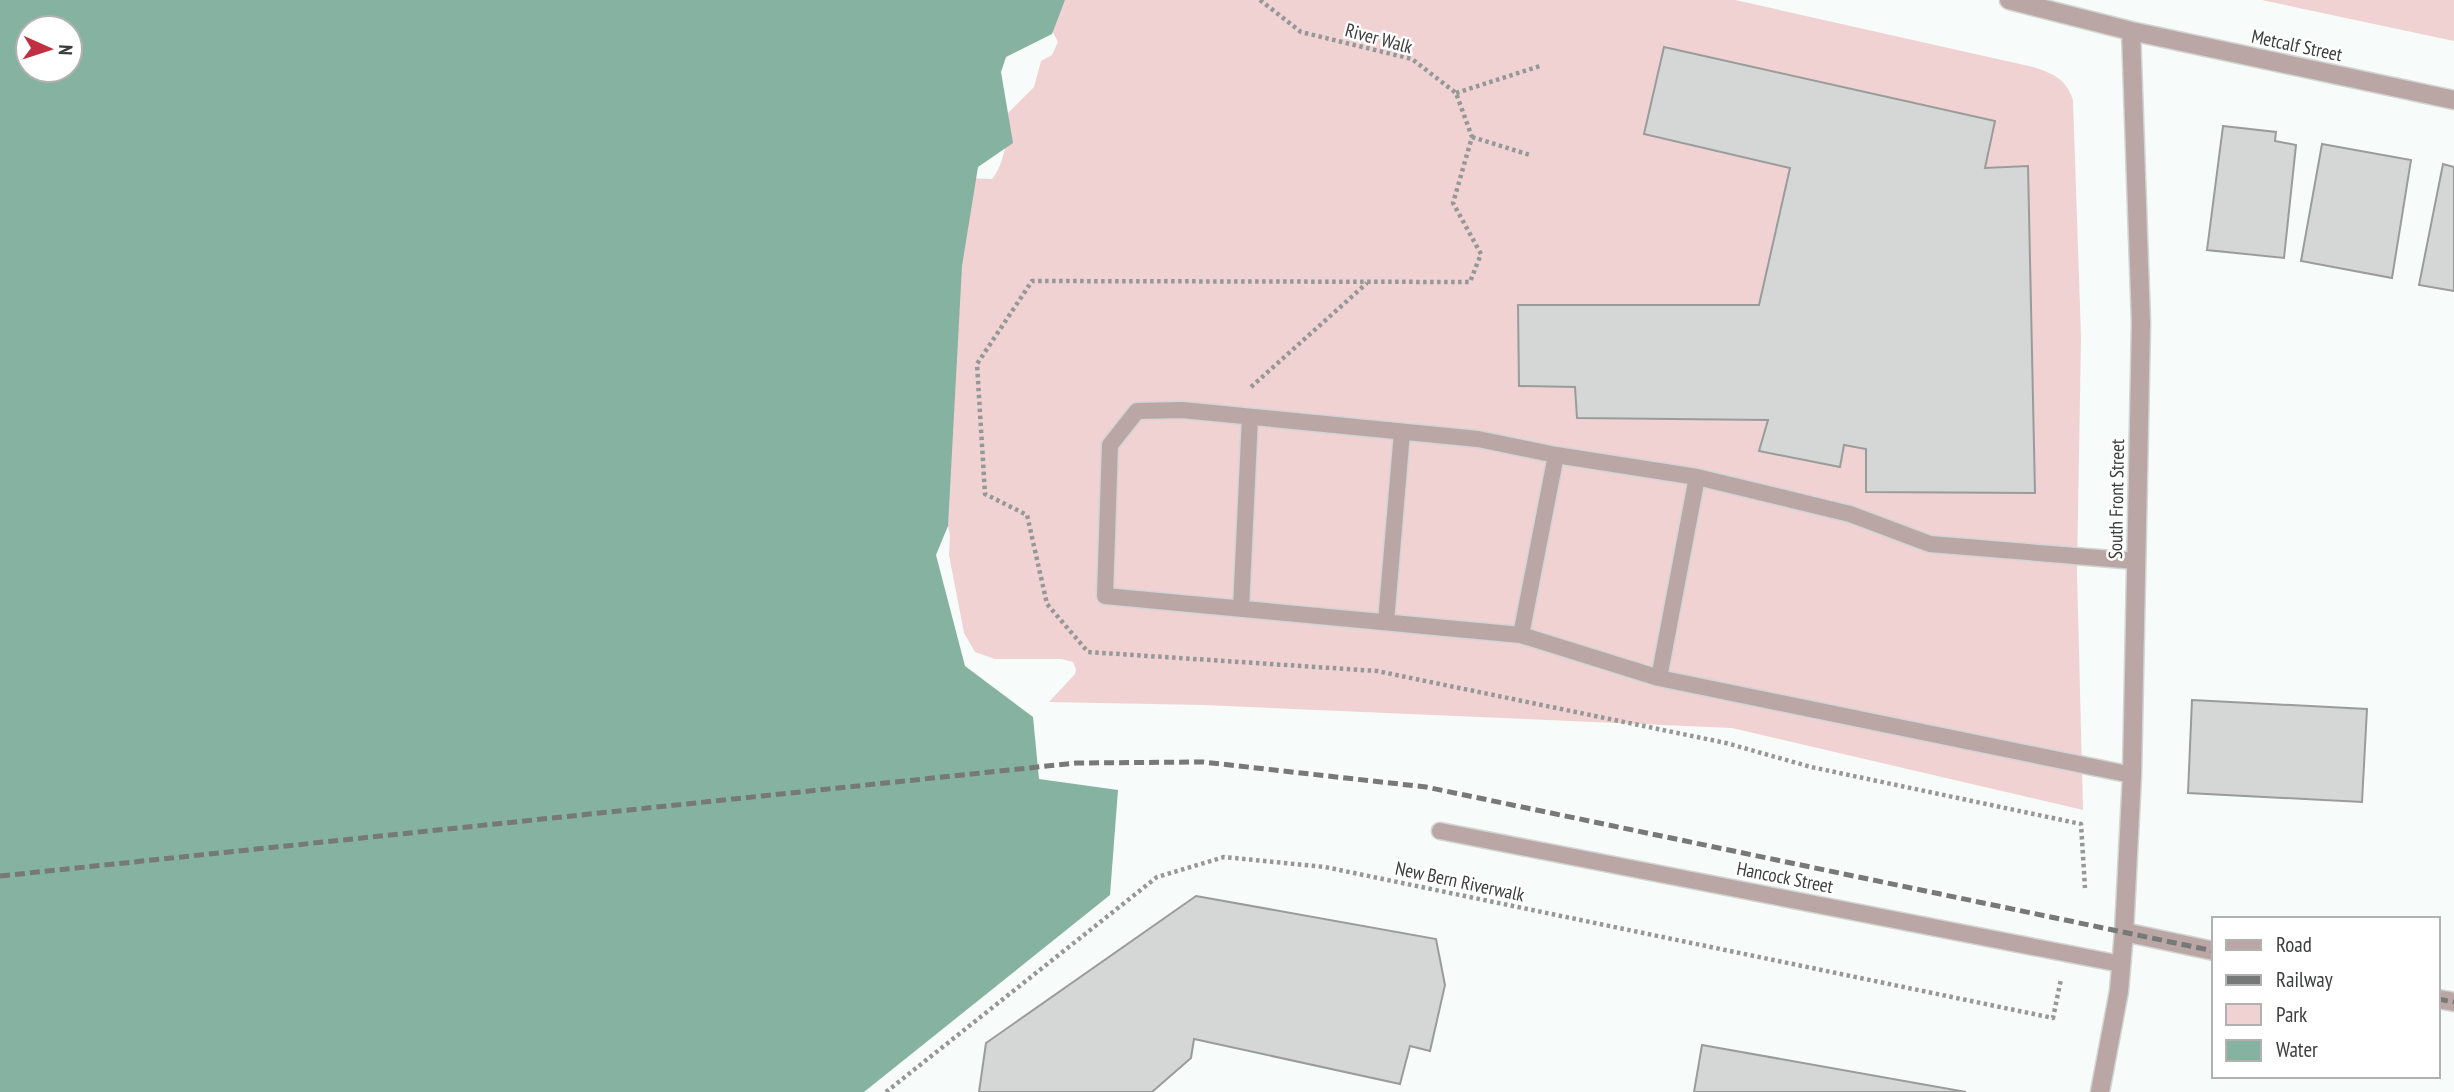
<svg xmlns="http://www.w3.org/2000/svg" width="2454" height="1092" font-family="'PT Sans Narrow',sans-serif">
  <style>
    .green { fill: #f0d2d2 }
    .water { fill: #86b2a1; fill-rule: evenodd }
    .building { fill: #d4d7d6; stroke: #999c9b; stroke-width: 2 }
    .lines { fill: none; stroke-linecap: round; stroke-linejoin: round }
    .service-casing { stroke: #d2d5d3; stroke-width: 19 }
    .minor-casing { stroke: #d2d5d3; stroke-width: 21 }
    .tertiary-casing { stroke: #d2d5d3; stroke-width: 21 }
    .path { stroke: #969897; stroke-width: 4.5; stroke-dasharray: 3.5 3.5; stroke-linecap: butt }
    .service { stroke: #baa6a5; stroke-width: 16 }
    .minor { stroke: #baa6a5; stroke-width: 18 }
    .tertiary { stroke: #baa6a5; stroke-width: 18 }
    .rail { stroke: #777979; stroke-width: 5; stroke-dasharray: 10 5; stroke-linecap: butt }
    .labels { text-anchor: middle; dominant-baseline: central; stroke-width: 5; stroke-linejoin: round; paint-order: stroke }
    .street-label { font-size: 19px; fill: #3c3d3d; stroke: #fff }
  </style>
  <rect width="100%" height="100%" fill="#f7fbf9"/>
  <path class="green" d="M 978,0 L 1735,0 L 2033,67 C 2054,74 2066,79 2073,100 L 2081,337 L 2077,572 L 2083,810 L 1732,728 L 1204,705 L 1049,702 L 1075,674 L 1076,669 L 1073,662 L 1061,659 L 995,659 L 975,652 L 964,633 L 949,555 L 950,536 L 947,522 L 965,178 L 992,179 C 1003,168 1011,129 1008,113 L 1034,87 L 1041,61 L 1052,55 L 1058,42 L 1052,30 Z
    M 2262,0 L 2454,0 L 2454,41 Z"/>
  <path class="water" d="M 0,0 L 1065,0 L 1052,34 L 1006,57 L 1001,72 L 1013,143 L 978,167 L 962,266 L 948,526 L 936,555 L 965,666 L 1033,717 L 1039,779 L 1118,790 L 1110,895 L 864,1092 L 0,1092 ZM 28,28 L 70,28 L 70,70 L 28,70 Z"/>
  <path class="building" d="M 1664,47 L 1995,121 L 1985,168 L 2028,166 L 2035,493 L 1866,492 L 1866,449 L 1844,445 L 1840,467 L 1759,451 L 1768,420 L 1577,418 L 1575,387 L 1519,386 L 1518,305 L 1759,305 L 1790,168 L 1644,134 Z
    M 2223,126 L 2276,132 L 2275,141 L 2296,145 L 2284,258 L 2207,250 Z
    M 2322,144 L 2411,160 L 2392,278 L 2301,261 Z
    M 2443,164 L 2454,167 L 2454,291 L 2419,285 Z
    M 2192,700 L 2367,709 L 2362,802 L 2188,793 Z
    M 1196,896 L 1436,939 L 1445,985 L 1430,1051 L 1410,1046 L 1400,1084 L 1194,1039 L 1191,1058 L 1152,1092 L 979,1092 L 986,1043 Z
    M 1702,1045 L 1966,1092 L 1694,1092 Z"/>
  <g class="lines">
    <defs>
      <path id="service" d="M 1697,477 L 1850,514 L 1930,544 L 2136,561
        M 1241,609 L 1250,417
        M 1386,622 L 1402,432
        M 1521,635 L 1556,455
        M 1659,678 L 1697,477 L 1556,455 L 1478,439 L 1182,410 L 1137,411 L 1110,445 L 1105,596 L 1521,635 L 1659,678 L 2132,775
        M 1440,831 L 2121,964"/>
      <path id="minor" d="M 2009,0 L 2131,31 L 2454,100
        M 2124,932 L 2132,775 L 2141,323 L 2131,31"/>
      <path id="tertiary" d="M 2438,999 L 2454,1002
        M 2100,1092 L 2119,991 L 2124,932 L 2214,951"/>
    </defs>
    <use href="#service" class="service-casing"/>
    <use href="#minor" class="minor-casing"/>
    <use href="#tertiary" class="tertiary-casing"/>
    <path class="path" d="M 1260,0 L 1301,32 L 1412,59 L 1456,93 L 1472,137 L 1453,203 L 1481,254 L 1470,282 L 1032,281 L 977,364 L 985,494 L 1027,515 L 1047,604 L 1088,652 L 1377,671 L 1726,743 L 1811,767 L 2081,824 L 2085,888
      M 1456,93 L 1540,66
      M 1472,137 L 1530,155
      M 1251,387 L 1367,283
      M 886,1092 L 1157,877 L 1224,857 L 1325,867 L 2053,1018 L 2061,979"/>
    <use href="#service" class="service"/>
    <use href="#minor" class="minor"/>
    <use href="#tertiary" class="tertiary"/>
    <path class="rail" d="M 0,876 L 1076,763 L 1203,762 L 1426,787 L 2214,951
      M 2438,999 L 2454,1002"/>
  </g>
  <g class="labels">
    <g class="street-label">
      <text transform="translate(1379 38) rotate(15)">River Walk</text>
      <text transform="translate(2297 45) rotate(12)">Metcalf Street</text>
      <text transform="translate(2116 499) rotate(-89)">South Front Street</text>
      <text transform="translate(1785 877) rotate(11)">Hancock Street</text>
      <text transform="translate(1460 881) rotate(12)">New Bern Riverwalk</text>
    </g>
  </g>
  <rect x="2212" y="917" width="228" height="161" fill="#ffffff" stroke="#b1b1b1" stroke-width="2"/>
  <rect x="2226" y="940" width="35" height="10" fill="#baa6a5" stroke="#b1b1b1" stroke-width="2"/>
  <text x="2276" y="952" font-size="21" fill="#3c3d3d">Road</text>
  <rect x="2226" y="975" width="35" height="10" fill="#777979" stroke="#b1b1b1" stroke-width="2"/>
  <text x="2276" y="987" font-size="21" fill="#3c3d3d">Railway</text>
  <rect x="2226" y="1004" width="35" height="21" fill="#f0d2d2" stroke="#b1b1b1" stroke-width="2"/>
  <text x="2276" y="1022" font-size="21" fill="#3c3d3d">Park</text>
  <rect x="2226" y="1040" width="35" height="21" fill="#86b2a1" stroke="#b1b1b1" stroke-width="2"/>
  <text x="2276" y="1057" font-size="21" fill="#3c3d3d">Water</text>
  <g transform="translate(49 49) rotate(93)"><circle r="33" fill="#ffffff" stroke="#b1b1b1" stroke-width="2"/>
  <path d="M0-5L12 26L0 18L-12 26Z" fill="#c03040"/>
  <text y="-10" font-size="19" font-weight="bold" text-anchor="middle" fill="#3c3d3d">N</text>
  </g>
</svg>
